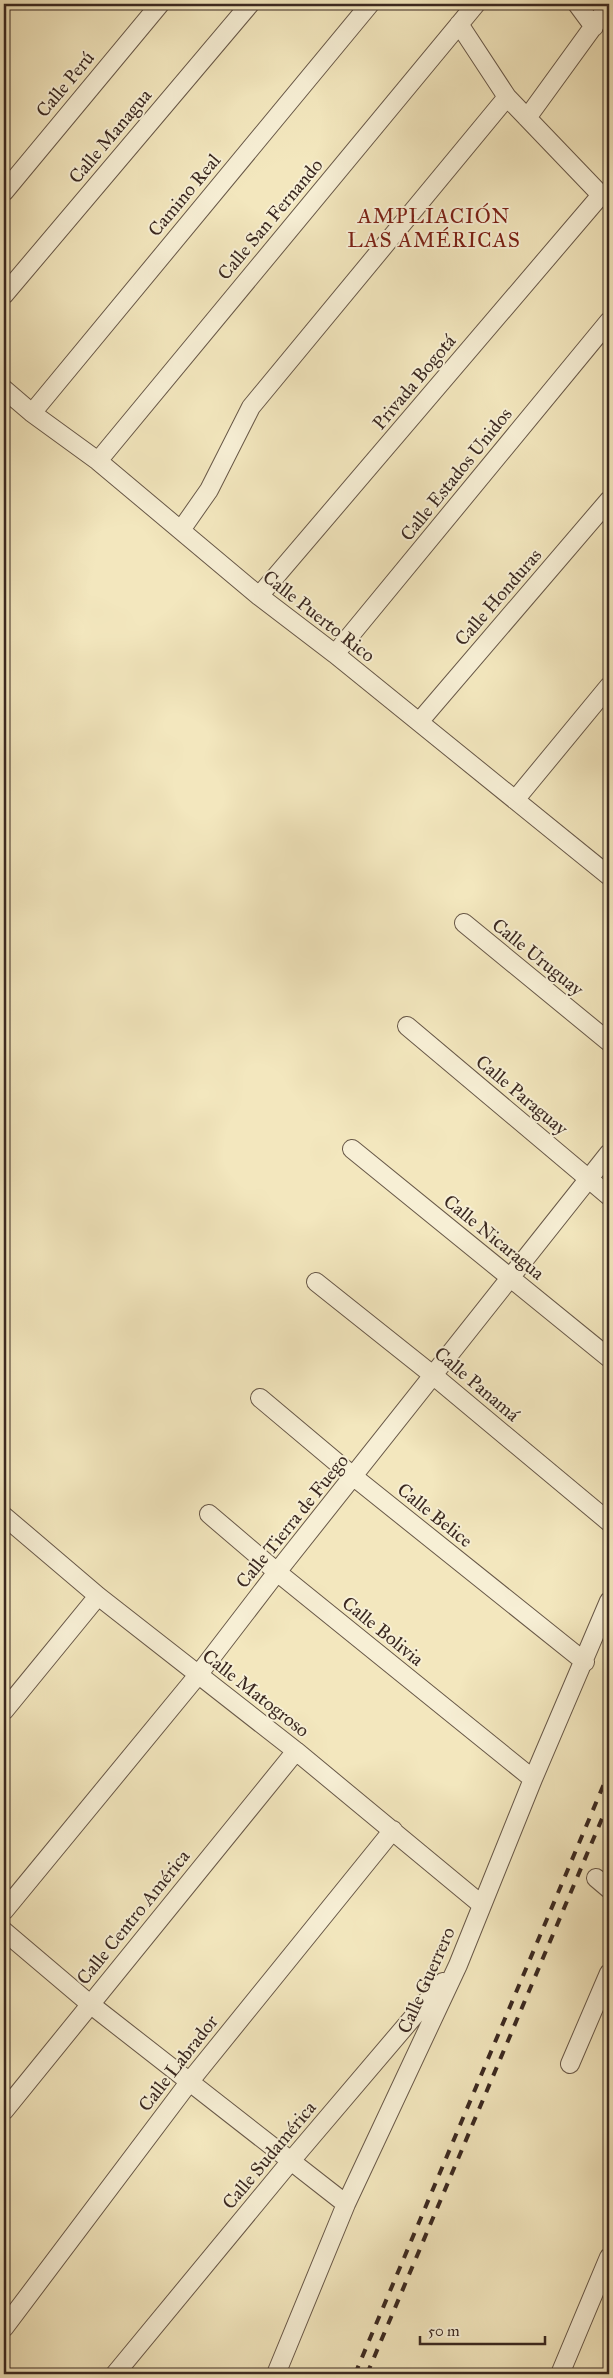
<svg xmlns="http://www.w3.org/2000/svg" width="613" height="2378" font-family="'IM FELL Great Primer',serif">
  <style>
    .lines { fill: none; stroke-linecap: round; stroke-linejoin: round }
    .street-casing { stroke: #685848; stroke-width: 20 }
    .street { stroke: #f7efd5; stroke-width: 18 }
    .rail { stroke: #3a2820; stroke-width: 4; stroke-dasharray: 9 9; stroke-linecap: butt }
    .labels { text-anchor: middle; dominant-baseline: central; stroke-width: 4; stroke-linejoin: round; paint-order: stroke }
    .street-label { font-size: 19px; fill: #3a2820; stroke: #f7efd5 }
    .quarter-label { font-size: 21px; letter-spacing: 1px; fill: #7a1f14; stroke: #f7efd5 }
  </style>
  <rect width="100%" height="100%" fill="#f3e7be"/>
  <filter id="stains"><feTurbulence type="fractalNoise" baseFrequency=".004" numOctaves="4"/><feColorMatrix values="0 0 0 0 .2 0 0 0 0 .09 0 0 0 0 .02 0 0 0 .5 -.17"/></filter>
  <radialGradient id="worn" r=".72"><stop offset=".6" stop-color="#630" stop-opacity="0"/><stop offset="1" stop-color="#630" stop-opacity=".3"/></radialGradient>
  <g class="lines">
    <defs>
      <path id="street" d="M 577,4 L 594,27
        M 527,118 L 609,5
        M 4,192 L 160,4
        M 4,295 L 250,4
        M 4,389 L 32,413 L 98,461 L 259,596 L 335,654 L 609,876
        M 32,413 L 370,4
        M 98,461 L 476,4
        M 181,530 L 209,490 L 251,407 L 507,97
        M 259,596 L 601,195 L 507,97 L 459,24
        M 335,654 L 609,321
        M 419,722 L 609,500
        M 515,800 L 609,686
        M 464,923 L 609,1042
        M 407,1026 L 609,1196
        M 352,1149 L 609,1358
        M 316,1282 L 434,1376 L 609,1522
        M 260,1398 L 354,1477 L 585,1662
        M 209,1514 L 277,1572 L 533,1779
        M 4,1516 L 98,1596 L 296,1751 L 482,1905
        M 4,1711 L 98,1596
        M 596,1878 L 609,1889
        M 4,1911 L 198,1675 L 277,1572 L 609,1153
        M 4,1931 L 90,2004 L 346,2204
        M 570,2064 L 609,1973
        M 4,2111 L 296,1751
        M 4,2328 L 190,2081 L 393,1830
        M 115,2374 L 290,2162 L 443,1982
        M 276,2374 L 346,2204 L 458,1965 L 533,1779 L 609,1601
        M 560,2374 L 609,2257"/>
    </defs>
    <use href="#street" class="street-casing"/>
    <use href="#street" class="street"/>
    <path class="rail" d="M 355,2374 L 609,1772
      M 367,2374 L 609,1802"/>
  </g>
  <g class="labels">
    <g class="street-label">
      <text transform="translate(65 84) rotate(-50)">Calle Perú</text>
      <text transform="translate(110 136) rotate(-50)">Calle Managua</text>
      <text transform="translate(184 195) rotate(-50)">Camino Real</text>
      <text transform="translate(270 219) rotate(-50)">Calle San Fernando</text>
      <text transform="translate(414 382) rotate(-50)">Privada Bogotá</text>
      <text transform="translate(456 474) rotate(-51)">Calle Estados Unidos</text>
      <text transform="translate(498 597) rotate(-49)">Calle Honduras</text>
      <text transform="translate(319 616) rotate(38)">Calle Puerto Rico</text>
      <text transform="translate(538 957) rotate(39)">Calle Uruguay</text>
      <text transform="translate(522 1095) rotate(40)">Calle Paraguay</text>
      <text transform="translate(494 1237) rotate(39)">Calle Nicaragua</text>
      <text transform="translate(477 1384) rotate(40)">Calle Panamá</text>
      <text transform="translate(435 1515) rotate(39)">Calle Belice</text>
      <text transform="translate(292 1521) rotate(-51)">Calle Tierra de Fuego</text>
      <text transform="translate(383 1631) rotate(39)">Calle Bolivia</text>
      <text transform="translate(256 1693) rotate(38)">Calle Matogroso</text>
      <text transform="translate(133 1917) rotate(-51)">Calle Centro América</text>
      <text transform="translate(426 1980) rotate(-66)">Calle Guerrero</text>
      <text transform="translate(178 2063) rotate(-52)">Calle Labrador</text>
      <text transform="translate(269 2155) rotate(-50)">Calle Sudamérica</text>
    </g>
    <g class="quarter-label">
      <text x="434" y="216">AMPLIACIÓN<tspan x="434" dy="24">LAS AMÉRICAS</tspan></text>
    </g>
  </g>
  <rect width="613" height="2378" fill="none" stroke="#f3e7be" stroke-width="20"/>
  <rect x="5" y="5" width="603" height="2368" fill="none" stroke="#3a2820" stroke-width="2.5"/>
  <rect x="10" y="10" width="593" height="2358" fill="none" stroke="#3a2820"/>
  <path d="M420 2336v8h125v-8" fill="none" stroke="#3a2820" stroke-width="2.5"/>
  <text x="428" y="2336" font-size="15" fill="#3a2820" stroke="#f7efd5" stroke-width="4" paint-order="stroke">50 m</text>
  <rect width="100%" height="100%" filter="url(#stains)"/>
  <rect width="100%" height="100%" fill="url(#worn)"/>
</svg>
